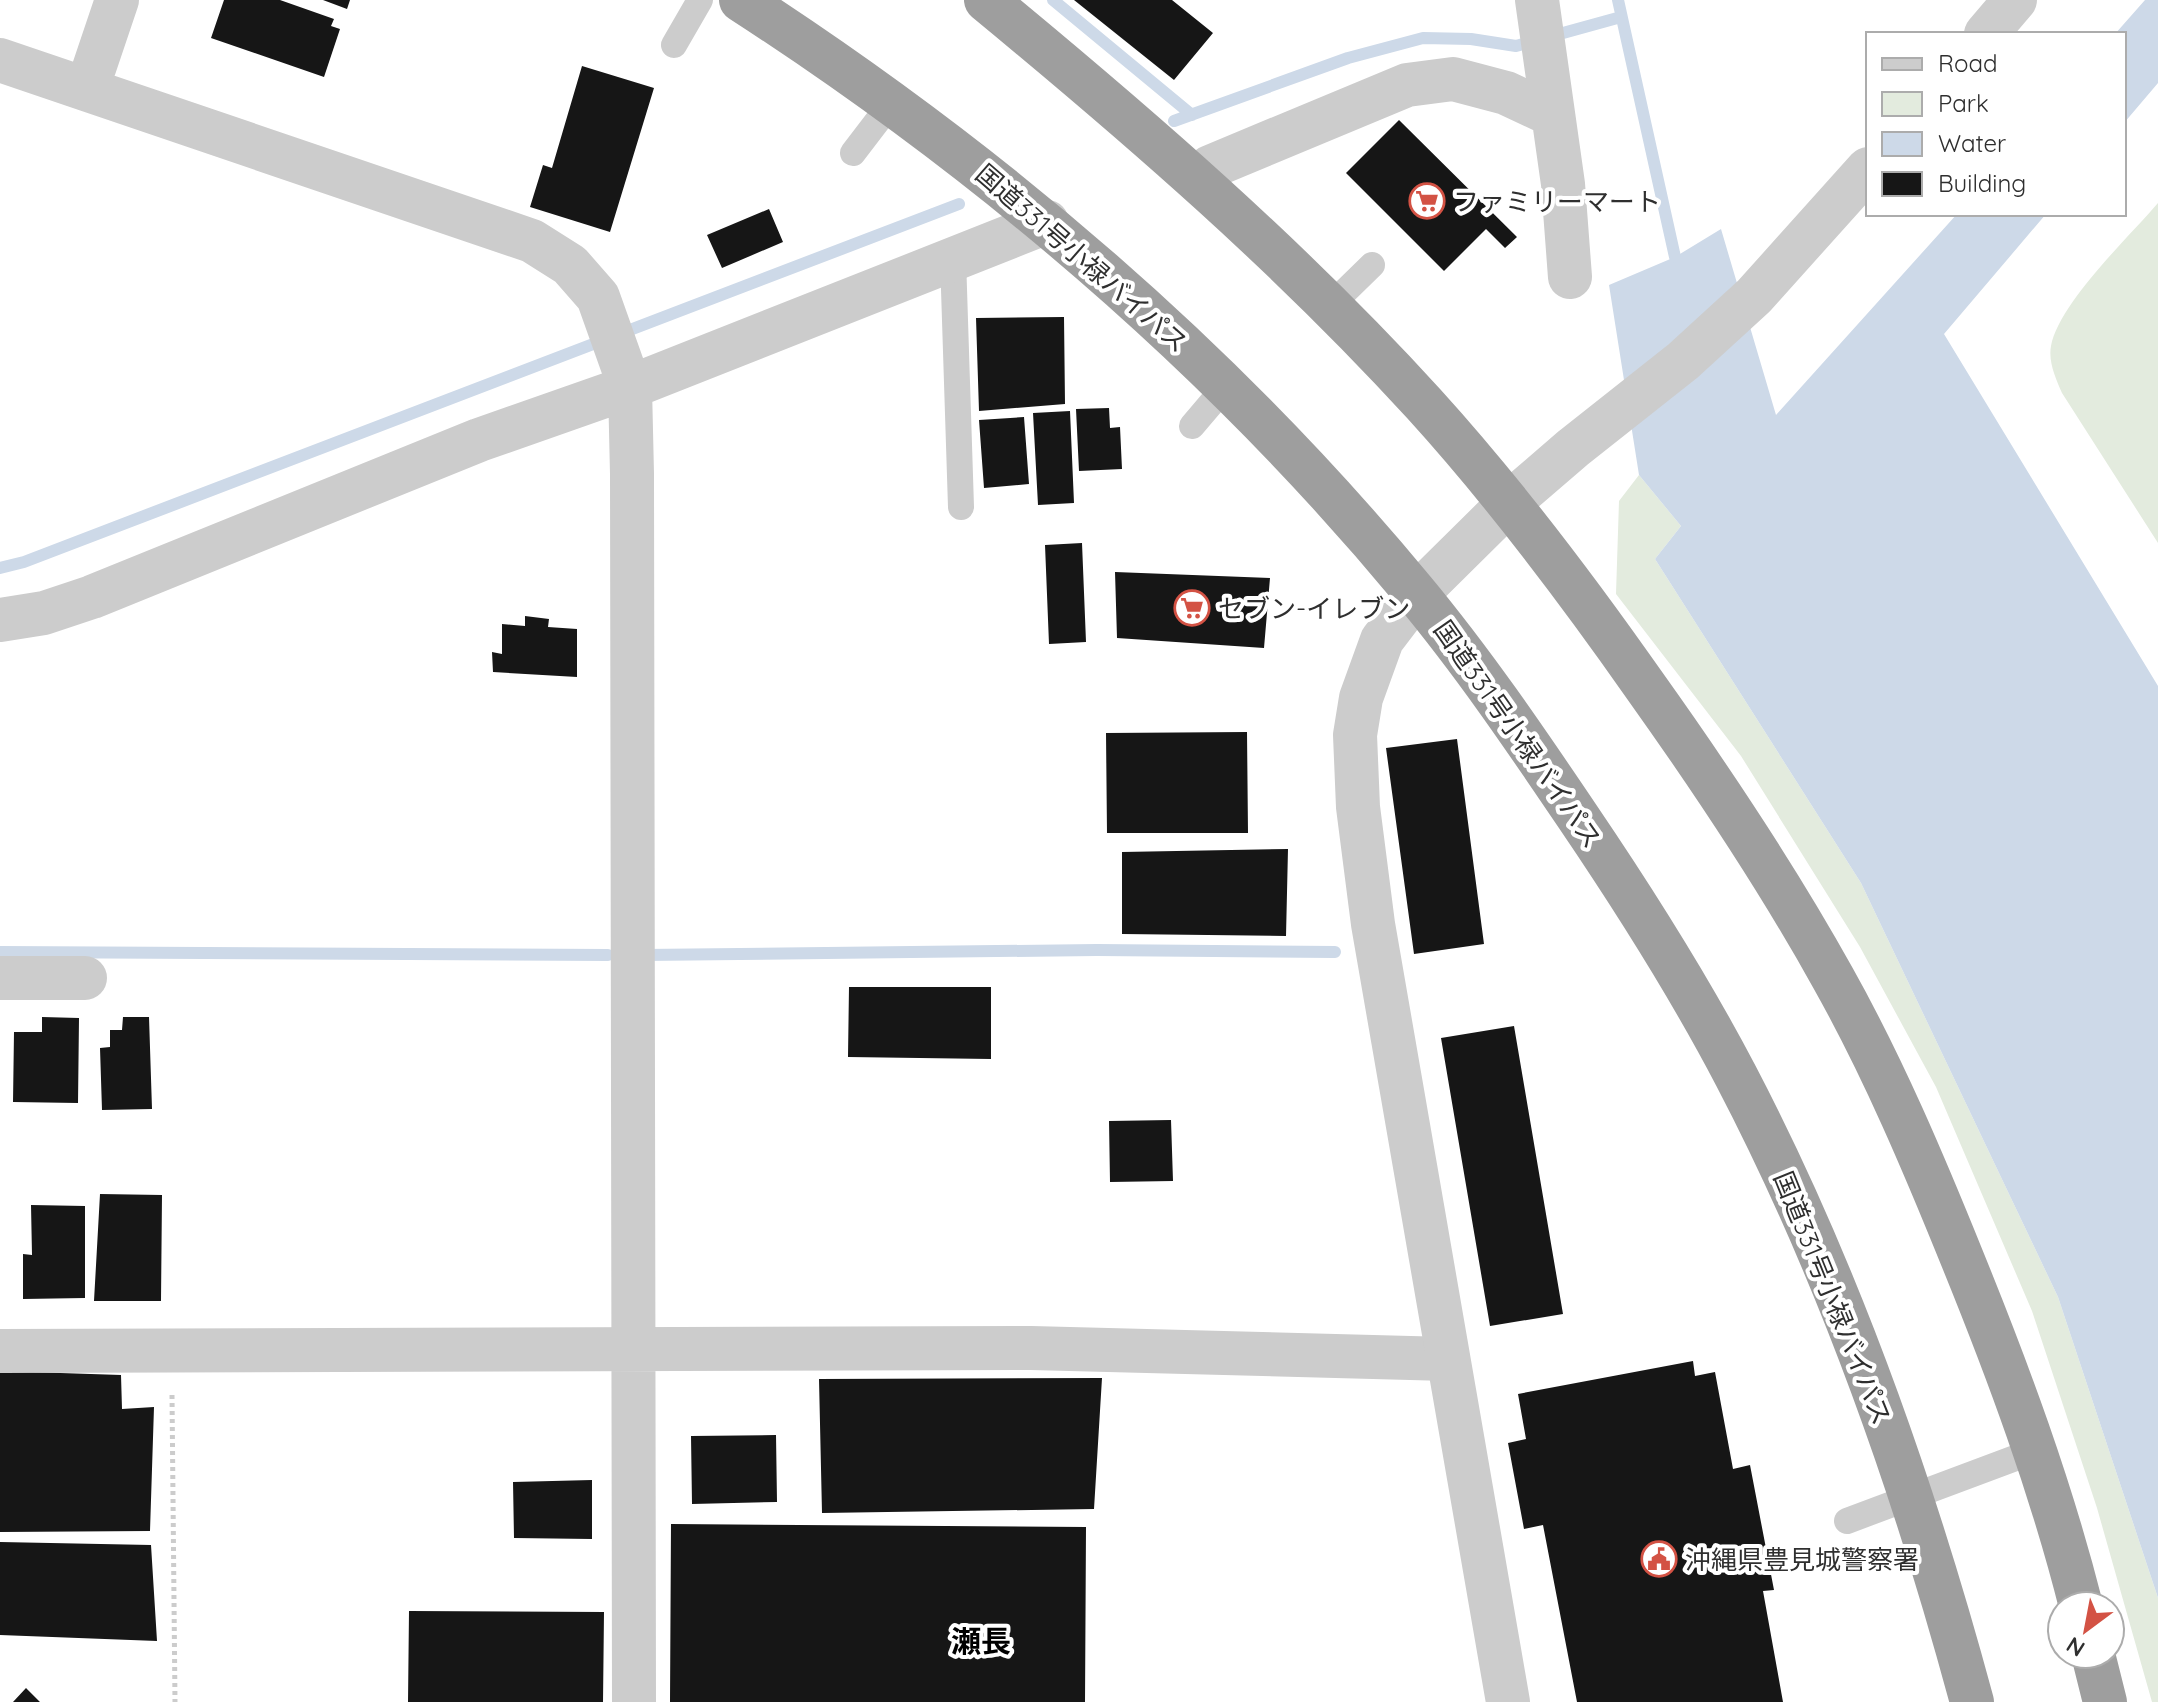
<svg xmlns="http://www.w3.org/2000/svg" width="2158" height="1702" font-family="Quicksand,'Noto Sans JP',sans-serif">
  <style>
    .green { fill: #e3ebde }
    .water { fill: #cdd9e8 }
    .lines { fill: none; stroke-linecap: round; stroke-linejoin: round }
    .stream { stroke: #cdd9e8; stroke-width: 12 }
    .building { fill: #161616 }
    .path { stroke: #ccc; stroke-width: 5; stroke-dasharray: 4 4; stroke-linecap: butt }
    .service { stroke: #ccc; stroke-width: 26 }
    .minor { stroke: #ccc; stroke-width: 44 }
    .tertiary { stroke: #ccc; stroke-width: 44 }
    .trunk { stroke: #9e9e9e; stroke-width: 44 }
    .labels { text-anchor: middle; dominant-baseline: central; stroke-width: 8; stroke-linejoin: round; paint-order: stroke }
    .poi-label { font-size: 26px; fill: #2f2f2f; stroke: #fff; text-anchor: start }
    .street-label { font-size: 26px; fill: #2f2f2f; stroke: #fff }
    .quarter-label { font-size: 30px; font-weight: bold; fill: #000; stroke: #fff }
  </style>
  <rect width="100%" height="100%" fill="#fff"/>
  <path class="green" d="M 2158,203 L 2158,543 L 2062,393 C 2056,379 2048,362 2051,346 C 2059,303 2129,237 2158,203 Z
    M 1639,475 L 1681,526 L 1655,559 L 1861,883 L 2058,1297 L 2158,1598 L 2158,1702 L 2152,1702 L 2097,1508 L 2032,1311 L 1936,1087 L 1860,947 L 1741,756 L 1616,594 L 1619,501 Z"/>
  <path class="water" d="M 2145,0 L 2158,0 L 2158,83 L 2124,123 L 2124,34 L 2115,34 Z
    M 1957,214 L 2046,214 L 1944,334 L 2158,686 L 2158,1598 L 2058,1297 L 1861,883 L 1655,559 L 1681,526 L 1639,475 L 1609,285 L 1675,257 L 1721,229 L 1776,415 Z"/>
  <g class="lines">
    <path class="stream" d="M 1053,0 L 1192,115
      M 1618,0 L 1675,257
      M 1174,121 L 1348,58 L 1423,38 L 1471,39 L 1516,46 L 1621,17
      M 0,568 L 24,562 L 959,204
      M 0,952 L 608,955
      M 643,955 L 1097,950 L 1335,952"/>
  </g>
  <path class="building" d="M 224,0 L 280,0 L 334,19 L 331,26 L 340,29 L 324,77 L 211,38 Z
    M 323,0 L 350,0 L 347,9 Z
    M 1074,0 L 1172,0 L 1213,33 L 1174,80 Z
    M 582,66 L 654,88 L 610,232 L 530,207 L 543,165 L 552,168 Z
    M 1399,120 L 1517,237 L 1505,248 L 1486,229 L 1444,271 L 1346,173 Z
    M 769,209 L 783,242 L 722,268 L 707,235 Z
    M 1064,317 L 1065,404 L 979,411 L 976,318 Z
    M 1109,408 L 1110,428 L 1120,427 L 1122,469 L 1079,471 L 1076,409 Z
    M 1070,411 L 1074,503 L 1038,505 L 1033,413 Z
    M 1024,417 L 1029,484 L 984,488 L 979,420 Z
    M 1082,543 L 1086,642 L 1049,644 L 1045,545 Z
    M 1115,572 L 1270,578 L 1264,648 L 1117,638 Z
    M 525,616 L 549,619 L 548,627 L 577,629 L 577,677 L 493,672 L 492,652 L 502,654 L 502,624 L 525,626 Z
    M 1247,732 L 1248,833 L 1107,833 L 1106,733 Z
    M 1457,739 L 1484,944 L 1414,954 L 1386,748 Z
    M 1288,849 L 1286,936 L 1122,934 L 1122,852 Z
    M 849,987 L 991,987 L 991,1059 L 848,1057 Z
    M 42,1017 L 79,1018 L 78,1103 L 13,1102 L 14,1032 L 42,1032 Z
    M 123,1017 L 149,1017 L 152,1109 L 102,1110 L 100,1048 L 110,1047 L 110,1030 L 122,1030 Z
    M 1514,1026 L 1563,1314 L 1490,1326 L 1441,1038 Z
    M 1171,1120 L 1173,1181 L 1110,1182 L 1109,1121 Z
    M 100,1194 L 162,1195 L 161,1301 L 94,1301 Z
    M 31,1205 L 85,1206 L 85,1298 L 23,1299 L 23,1254 L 32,1255 Z
    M 1693,1361 L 1695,1376 L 1715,1372 L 1733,1469 L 1750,1465 L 1774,1590 L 1763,1591 L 1783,1702 L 1577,1702 L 1543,1525 L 1524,1529 L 1508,1443 L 1526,1439 L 1518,1394 Z
    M 0,1371 L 121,1375 L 122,1409 L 154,1407 L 150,1531 L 0,1532 Z
    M 1102,1378 L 1094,1509 L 822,1513 L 819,1379 Z
    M 776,1435 L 777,1502 L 692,1504 L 691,1436 Z
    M 592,1480 L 592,1539 L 514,1538 L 513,1482 Z
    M 671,1524 L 1086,1527 L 1085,1702 L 670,1702 Z
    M 0,1542 L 151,1545 L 157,1641 L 0,1635 Z
    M 409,1611 L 604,1612 L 603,1702 L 408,1702 Z
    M 26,1688 L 40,1702 L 13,1702 Z"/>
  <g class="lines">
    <path class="path" d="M 172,1395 L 175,1702"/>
    <path class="service" d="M 674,45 L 700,0
      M 853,153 L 892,102
      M 953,258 L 961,507
      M 1330,306 L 1372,265
      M 1192,426 L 1226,386
      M 1847,1521 L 2034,1451"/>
    <path class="minor" d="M 1537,0 L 1563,184 L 1570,277
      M 0,60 L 532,241 L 570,265 L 598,297 L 630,387 L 632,474 L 634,1702
      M 87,89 L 117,0
      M 1196,178 L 1210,167 L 1407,85 L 1453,79 L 1506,93 L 1553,115
      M 0,620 L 44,613 L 92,597 L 479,440 L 630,387 L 1047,222
      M 0,978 L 85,978
      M 0,1351 L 1031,1348 L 1448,1359"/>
    <path class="tertiary" d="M 1986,34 L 2015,0
      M 1508,1702 L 1373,924 L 1358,807 L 1355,735 L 1361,698 L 1382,640 L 1417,594 L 1508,504 L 1573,448 L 1683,361 L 1754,296 L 1868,169"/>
    <path class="trunk" d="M 741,0 C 994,164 1220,357 1413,590 C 1473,662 1526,740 1578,817 C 1635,901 1689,986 1736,1076 C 1839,1273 1914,1487 1972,1702
      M 986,0 C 1140,127 1290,257 1424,404 C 1504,492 1577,589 1645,686 C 1712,780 1777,877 1833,978 C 1883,1067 1924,1164 1962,1258 C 2008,1371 2051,1487 2081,1606
      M 2093,1654 L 2105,1702"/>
  </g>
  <defs>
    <symbol id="supermarket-ring" viewBox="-11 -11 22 22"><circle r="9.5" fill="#fff" stroke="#d35244" stroke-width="1.5"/><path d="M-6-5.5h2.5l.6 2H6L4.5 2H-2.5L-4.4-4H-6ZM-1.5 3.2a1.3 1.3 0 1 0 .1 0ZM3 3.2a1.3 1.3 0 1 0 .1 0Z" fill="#d35244"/></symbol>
    <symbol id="civic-ring" viewBox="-11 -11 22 22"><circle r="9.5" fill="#fff" stroke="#d35244" stroke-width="1.5"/><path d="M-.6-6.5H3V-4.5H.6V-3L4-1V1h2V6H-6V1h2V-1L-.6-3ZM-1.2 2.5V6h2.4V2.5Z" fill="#d35244"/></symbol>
  </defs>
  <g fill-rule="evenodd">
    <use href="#supermarket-ring" x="1407" y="181" width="40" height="40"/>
    <use href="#supermarket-ring" x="1172" y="588" width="40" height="40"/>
    <use href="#civic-ring" x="1639" y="1539" width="40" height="40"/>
  </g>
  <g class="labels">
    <g class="poi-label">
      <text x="1453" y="201">ファミリーマート</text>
      <text x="1218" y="608">セブン-イレブン</text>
      <text x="1685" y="1559">沖縄県豊見城警察署</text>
    </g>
    <g class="street-label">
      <text transform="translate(1082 258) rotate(41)">国道331号小禄バイパス</text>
      <text transform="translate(1518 734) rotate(55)">国道331号小禄バイパス</text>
      <text transform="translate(1833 1298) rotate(68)">国道331号小禄バイパス</text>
    </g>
    <g class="quarter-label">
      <text x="981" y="1641">瀬長</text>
    </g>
  </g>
  <rect x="1866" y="32" width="260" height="184" fill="#ffffff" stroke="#acacac" stroke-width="2"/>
  <rect x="1882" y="58" width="40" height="12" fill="#cccccc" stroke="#acacac" stroke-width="2"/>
  <text x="1938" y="72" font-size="24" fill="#2f2f2f">Road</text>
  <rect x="1882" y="92" width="40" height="24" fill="#e3ebde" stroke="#acacac" stroke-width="2"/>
  <text x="1938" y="112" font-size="24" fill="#2f2f2f">Park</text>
  <rect x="1882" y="132" width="40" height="24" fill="#cdd9e8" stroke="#acacac" stroke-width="2"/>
  <text x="1938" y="152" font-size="24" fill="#2f2f2f">Water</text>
  <rect x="1882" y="172" width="40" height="24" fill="#161616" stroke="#acacac" stroke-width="2"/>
  <text x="1938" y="192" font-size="24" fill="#2f2f2f">Building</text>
  <g transform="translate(2086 1630) rotate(212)"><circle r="38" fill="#ffffff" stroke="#acacac" stroke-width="2"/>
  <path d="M0-6L14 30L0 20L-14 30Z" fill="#d35244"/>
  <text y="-12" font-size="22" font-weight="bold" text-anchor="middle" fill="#2f2f2f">N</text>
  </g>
</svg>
